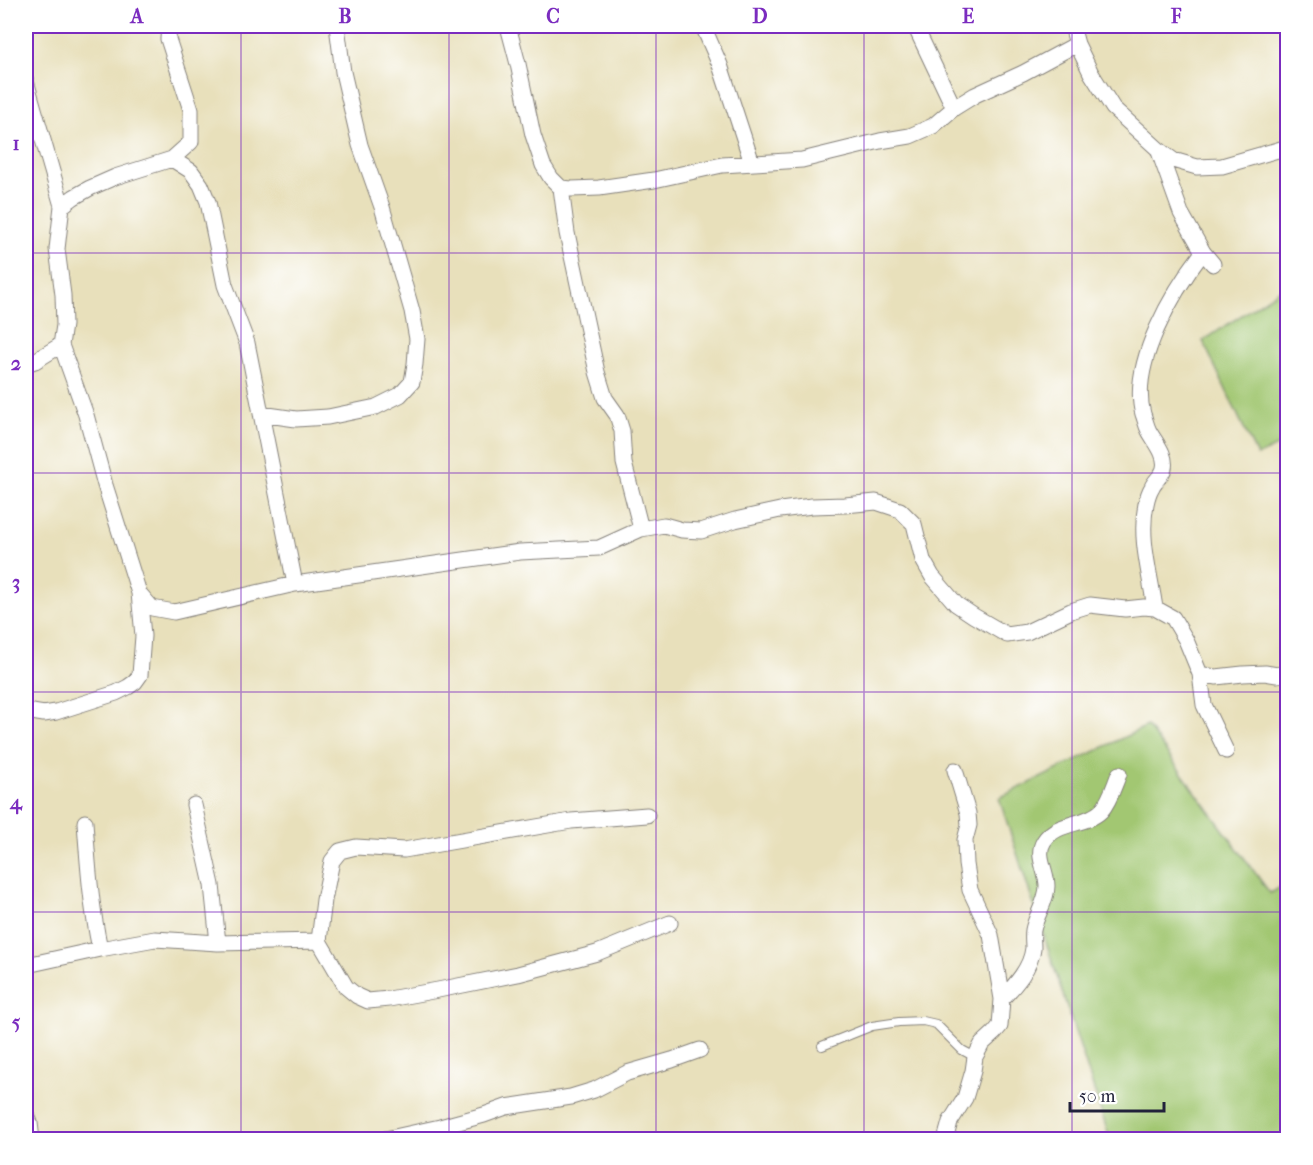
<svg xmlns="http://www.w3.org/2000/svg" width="1313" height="1165" font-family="'IM FELL French Canon',serif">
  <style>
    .green { fill: #a2c772; stroke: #627456; stroke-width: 1.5 }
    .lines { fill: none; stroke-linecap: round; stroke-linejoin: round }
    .service-casing { stroke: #85817b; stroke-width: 10 }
    .minor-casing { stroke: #85817b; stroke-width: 17 }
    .service { stroke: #fff; stroke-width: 8 }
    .minor { stroke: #fff; stroke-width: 15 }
    .grid { fill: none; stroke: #7b2cbf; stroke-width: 1.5; stroke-opacity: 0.55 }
    .neatline { fill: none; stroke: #7b2cbf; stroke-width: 2 }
    .grid-label { font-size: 20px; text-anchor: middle; font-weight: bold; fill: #7b2cbf }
  </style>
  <rect width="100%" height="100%" fill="#fff"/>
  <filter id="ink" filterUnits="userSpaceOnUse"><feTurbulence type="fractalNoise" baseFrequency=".0167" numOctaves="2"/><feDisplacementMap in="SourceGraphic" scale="12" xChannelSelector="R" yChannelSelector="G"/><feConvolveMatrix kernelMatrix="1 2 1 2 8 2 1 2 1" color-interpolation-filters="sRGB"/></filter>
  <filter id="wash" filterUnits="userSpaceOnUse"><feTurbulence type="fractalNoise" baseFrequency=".008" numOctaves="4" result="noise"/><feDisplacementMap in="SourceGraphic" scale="24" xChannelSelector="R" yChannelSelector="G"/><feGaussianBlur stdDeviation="1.35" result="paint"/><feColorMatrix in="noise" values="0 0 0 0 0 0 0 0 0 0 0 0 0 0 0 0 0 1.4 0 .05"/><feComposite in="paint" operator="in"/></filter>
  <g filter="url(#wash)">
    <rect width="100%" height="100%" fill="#e8e0bb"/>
    <path class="green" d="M 1287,285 L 1287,441 L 1257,456 L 1203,341 Z
      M 1147,726 L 1270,893 L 1287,884 L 1287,1139 L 1110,1139 L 999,798 Z"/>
  </g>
  <g filter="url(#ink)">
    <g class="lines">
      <defs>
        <path id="service" d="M 822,1046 L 872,1026 L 899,1022 L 923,1021 L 936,1024 L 962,1050 L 975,1057"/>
        <path id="minor" d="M 508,26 L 518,64 L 533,135 L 543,165 L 551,178 L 561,188 L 572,189 L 599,188 L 654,180 L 722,165 L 802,160 L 880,141 L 910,136 L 933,126 L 954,108 L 975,95 L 1023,73 L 1077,44
          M 703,26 L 720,65 L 752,163
          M 915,26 L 954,108
          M 1072,26 L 1077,44 L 1091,73 L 1113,108 L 1158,149 L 1173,160 L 1197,167 L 1222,166 L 1288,147
          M 26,81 L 62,206
          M 1158,149 L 1181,213 L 1203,252 L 1213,264
          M 172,159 L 191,171 L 201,185 L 208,202 L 225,285 L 247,343 L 295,584
          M 561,188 L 567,233 L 597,372 L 605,398 L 617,415 L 622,431 L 624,463 L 641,529
          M 61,345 L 86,415 L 105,485 L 139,593 L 152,608 L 174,612 L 295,584 L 520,552 L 599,548 L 641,529 L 664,525 L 682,530 L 701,531 L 735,520 L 780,510 L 812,506 L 845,505 L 876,502 L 900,510 L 914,524 L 923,560 L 932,576 L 956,604 L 974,616 L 1007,635 L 1027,632 L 1071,611 L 1090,605 L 1125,609 L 1144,607 L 1155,608 L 1173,618 L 1186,640 L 1200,674 L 1204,705 L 1226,751
          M 26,364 L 35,361 L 61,345 L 64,325 L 63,295 L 57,249 L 62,206 L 74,197 L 90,188 L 115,177 L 172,159 L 191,142 L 191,110 L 168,39 L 169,26
          M 261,414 L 296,419 L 328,417 L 376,407 L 400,395 L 412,382 L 415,364 L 417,339 L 412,311 L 382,207 L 360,145 L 343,72 L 337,26
          M 1155,608 C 1150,573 1139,539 1146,504 C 1147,499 1149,492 1152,487 C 1155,480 1163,475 1164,468 C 1167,455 1155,442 1149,431 C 1146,425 1145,419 1143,414 C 1129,364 1174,290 1203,252
          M 1200,674 L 1216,677 L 1243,674 L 1265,673 L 1277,675 L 1288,673
          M 26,713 L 32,712 L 44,714 L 56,712 L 116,693 L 128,687 L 135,682 L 140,675 L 143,636 L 139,593
          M 194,805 L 212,885 L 218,943
          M 647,815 L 571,821 L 404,850 L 356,847 L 340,851 L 332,861 L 324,900 L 319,941 L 346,987 L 357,996 L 368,1001 L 389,999 L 438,990 L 518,974 L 597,953 L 670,923
          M 85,822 C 88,865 91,907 100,949
          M 26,963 L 36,963 L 100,949 L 155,939 L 218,943 L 319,941
          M 1002,999 C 1015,985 1031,968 1033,948 C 1033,942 1032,936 1033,930 C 1036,915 1047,901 1047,886 C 1047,871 1035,855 1044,841 C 1057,821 1086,826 1101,811 C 1110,801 1114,786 1119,774
          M 26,1112 L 30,1123 L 32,1140
          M 381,1140 L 440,1127 L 484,1115 L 506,1107 L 571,1097 L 594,1090 L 627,1073 L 672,1060 L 700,1050
          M 945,1140 L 950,1122 L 965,1098 L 973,1071 L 975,1057 L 982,1044 L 994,1033 L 1000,1026 L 1002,999 L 991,935 L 970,890 L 966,864 L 965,840 L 969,825 L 968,813 L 955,770"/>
      </defs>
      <use href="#service" class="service-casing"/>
      <use href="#minor" class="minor-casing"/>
      <use href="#service" class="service"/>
      <use href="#minor" class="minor"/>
    </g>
  </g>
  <path class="grid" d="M 241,26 L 241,1140M 449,26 L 449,1140M 656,26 L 656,1140M 864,26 L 864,1140M 1072,26 L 1072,1140M 26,253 L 1288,253M 26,473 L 1288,473M 26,692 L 1288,692M 26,912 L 1288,912"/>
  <rect width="1313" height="1165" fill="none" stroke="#fff" stroke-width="66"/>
  <path d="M1070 1102v9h94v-9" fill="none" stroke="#22223b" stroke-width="3"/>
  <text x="1079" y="1102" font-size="18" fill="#22223b" stroke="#ffffff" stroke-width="4.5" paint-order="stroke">50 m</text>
  <rect x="33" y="33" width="1247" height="1099" class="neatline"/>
  <g class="grid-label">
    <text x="137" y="23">A</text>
    <text x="345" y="23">B</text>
    <text x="553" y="23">C</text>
    <text x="760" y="23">D</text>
    <text x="968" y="23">E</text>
    <text x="1176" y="23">F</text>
    <text x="16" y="150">1</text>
    <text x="16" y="370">2</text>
    <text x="16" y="589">3</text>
    <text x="16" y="809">4</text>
    <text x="16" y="1029">5</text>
  </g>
</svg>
